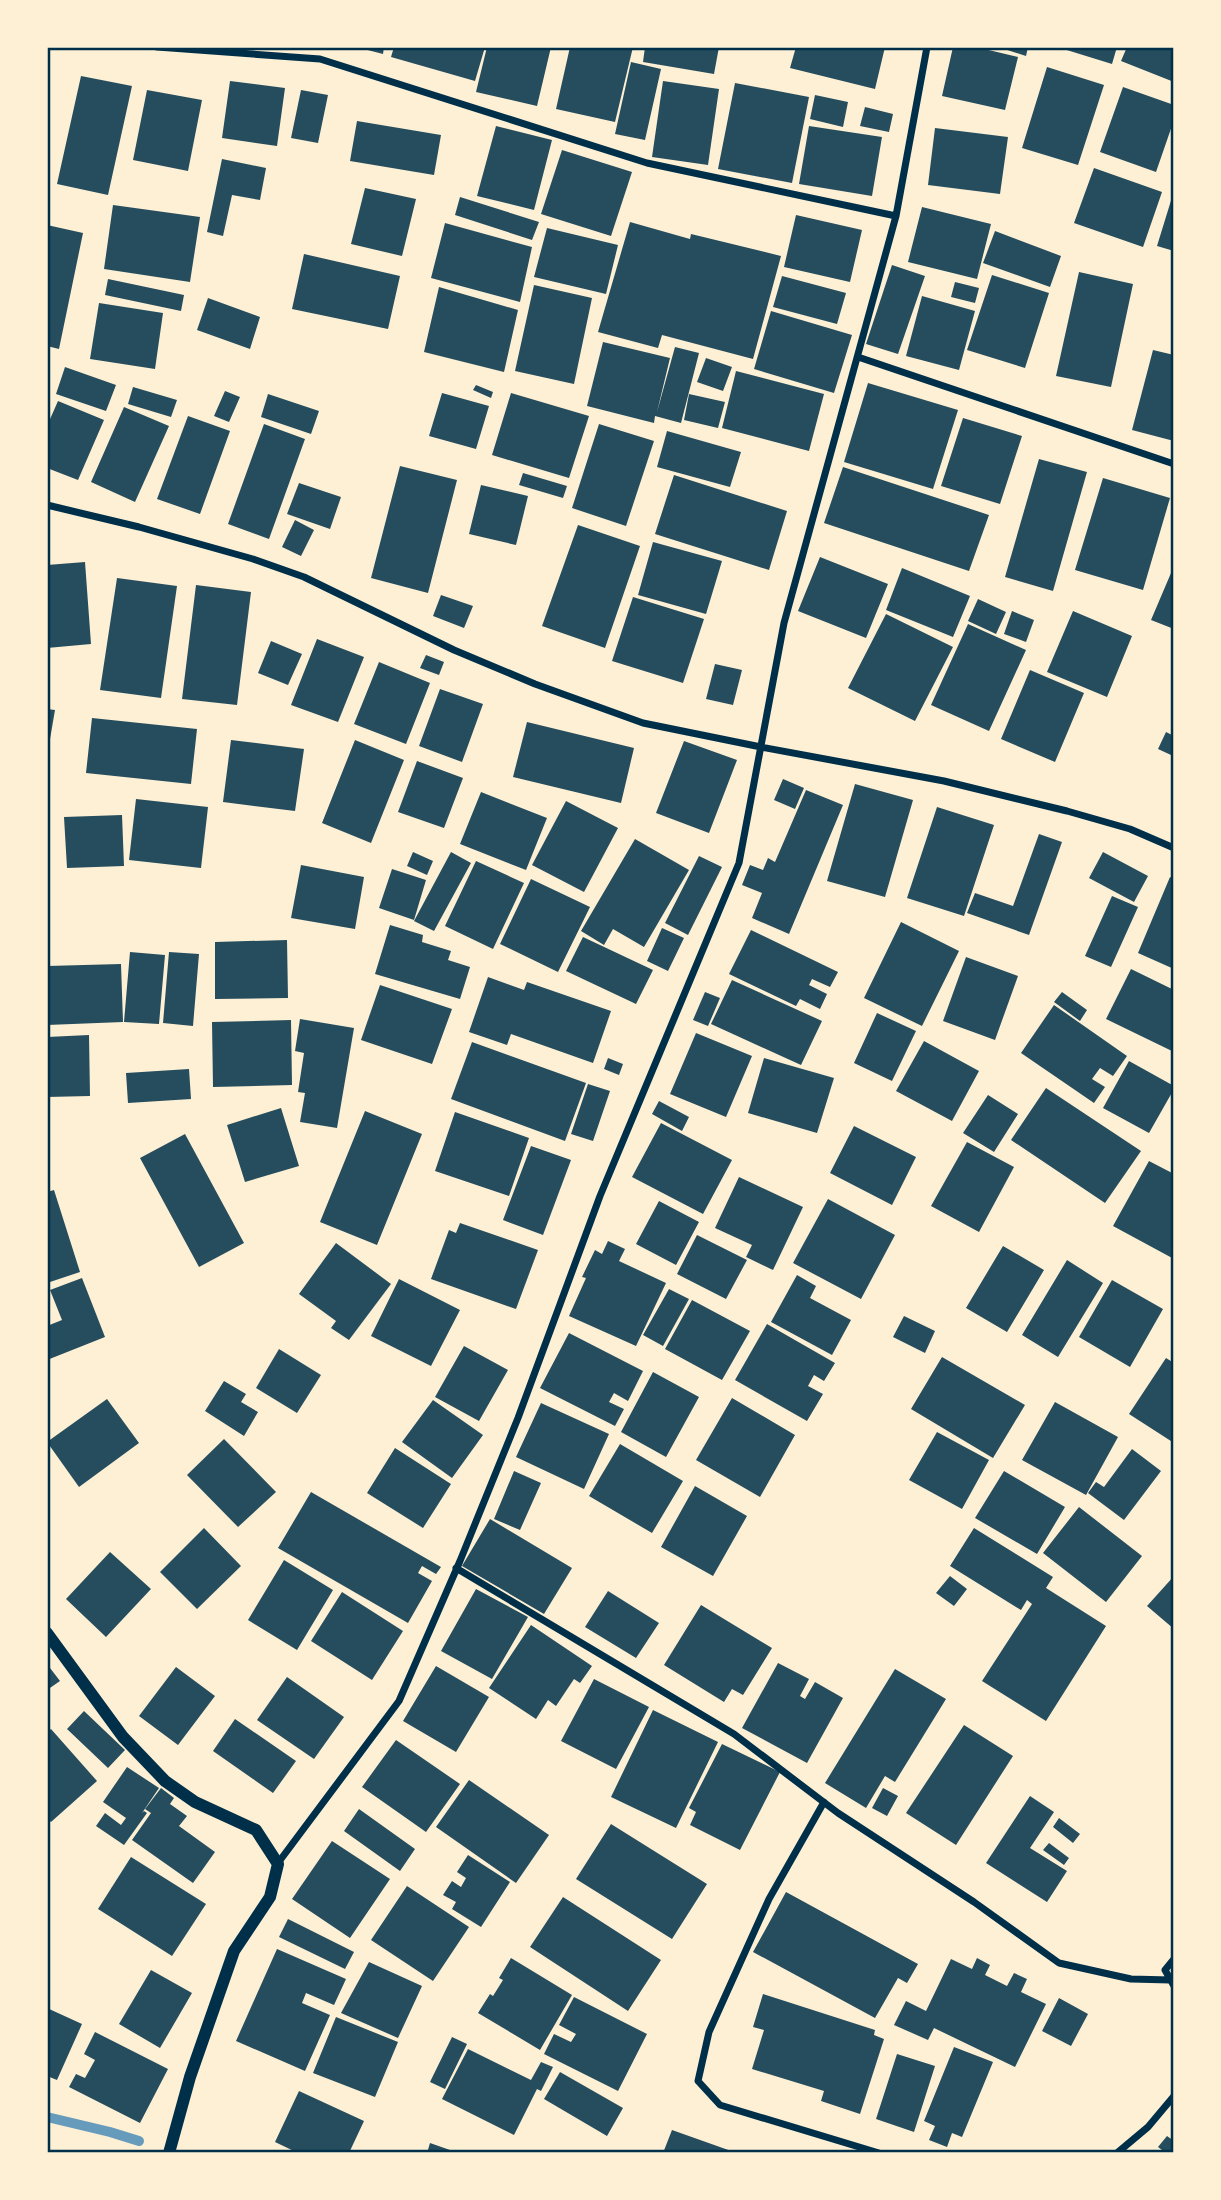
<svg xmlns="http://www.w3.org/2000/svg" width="1221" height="2200" font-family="Figtree,sans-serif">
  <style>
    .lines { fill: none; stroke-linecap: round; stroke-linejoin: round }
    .stream { stroke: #669bbc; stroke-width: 10 }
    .building { fill: #264d5e }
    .minor { stroke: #003049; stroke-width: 7 }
    .tertiary { stroke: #003049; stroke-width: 12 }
    .neatline { fill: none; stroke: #003049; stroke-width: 2.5 }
  </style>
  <rect width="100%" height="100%" fill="#fdf0d5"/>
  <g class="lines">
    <path class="stream" d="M 47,2117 L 110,2132 L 139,2141"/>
  </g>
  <path class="building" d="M 356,47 L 384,47 L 383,54 Z
    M 394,47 L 485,47 L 475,81 L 391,57 Z
    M 487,47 L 551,47 L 537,106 L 476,92 Z
    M 570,47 L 633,47 L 615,122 L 556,109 Z
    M 645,47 L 719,47 L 714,74 L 643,62 Z
    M 796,47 L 885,47 L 875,89 L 790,68 Z
    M 953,47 L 976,47 L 1018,57 L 1005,110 L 942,96 Z
    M 998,47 L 1028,47 L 1026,56 Z
    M 1057,47 L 1117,47 L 1112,64 Z
    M 1127,47 L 1174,47 L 1174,82 L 1121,61 Z
    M 631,62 L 661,69 L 645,140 L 615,134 Z
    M 1047,67 L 1104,85 L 1078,165 L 1022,148 Z
    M 81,76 L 132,86 L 108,195 L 57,184 Z
    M 230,81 L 285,88 L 277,146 L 222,138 Z
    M 663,81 L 719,89 L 708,165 L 652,157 Z
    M 735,83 L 809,97 L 792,183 L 718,169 Z
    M 1123,87 L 1174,105 L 1174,120 L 1156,172 L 1100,152 Z
    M 147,90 L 202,100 L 188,171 L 133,160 Z
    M 301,90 L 328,95 L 318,143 L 291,138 Z
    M 815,95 L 848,102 L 843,127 L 810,119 Z
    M 865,107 L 893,114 L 889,132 L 860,126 Z
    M 357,121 L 441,135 L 434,175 L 350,161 Z
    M 496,126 L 552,140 L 534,210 L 477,196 Z
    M 809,126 L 882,137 L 872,196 L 799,184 Z
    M 935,128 L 1008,137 L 1000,194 L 928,185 Z
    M 562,150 L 632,172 L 611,236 L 541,214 Z
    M 222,159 L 266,168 L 260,200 L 232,195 L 223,236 L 207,232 Z
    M 1094,168 L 1162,192 L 1143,247 L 1074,223 Z
    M 365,188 L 416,199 L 402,256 L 351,244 Z
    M 1173,194 L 1174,194 L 1174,251 L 1157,246 Z
    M 460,197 L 539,222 L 532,240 L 455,215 Z
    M 113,205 L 200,217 L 190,282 L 104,269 Z
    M 922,207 L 991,224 L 977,279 L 908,262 Z
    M 796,215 L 862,230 L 850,282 L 784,267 Z
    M 630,222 L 690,239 L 691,234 L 781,256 L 753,359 L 662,335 L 658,348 L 598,332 Z
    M 445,223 L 532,247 L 520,302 L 431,278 Z
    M 47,225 L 83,233 L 59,349 L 47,346 Z
    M 547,228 L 618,245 L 606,294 L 534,277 Z
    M 995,231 L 1061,256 L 1050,287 L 983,263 Z
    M 304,254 L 400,276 L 388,329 L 292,309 Z
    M 892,265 L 925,276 L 898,354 L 866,344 Z
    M 1079,272 L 1133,284 L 1111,387 L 1056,376 Z
    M 992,275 L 1049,293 L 1025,368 L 967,350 Z
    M 782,276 L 846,293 L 837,324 L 773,307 Z
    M 108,279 L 184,295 L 181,311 L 105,295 Z
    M 955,282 L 979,288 L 975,303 L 951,297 Z
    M 534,285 L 592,298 L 574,384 L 515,371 Z
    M 439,287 L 518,310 L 504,372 L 424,352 Z
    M 922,296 L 975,311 L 959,370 L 906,356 Z
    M 208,298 L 260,317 L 250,349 L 197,330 Z
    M 99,303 L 163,313 L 155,369 L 90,359 Z
    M 771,311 L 852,335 L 834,393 L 754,369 Z
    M 603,342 L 670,358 L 657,412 L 675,347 L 699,353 L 681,423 L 655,416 L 654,423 L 587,406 Z
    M 1153,350 L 1174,355 L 1174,441 L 1132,430 Z
    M 706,358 L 732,367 L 723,391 L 697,382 Z
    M 65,367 L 116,385 L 106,411 L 56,394 Z
    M 736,371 L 824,394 L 809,451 L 722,428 Z
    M 868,383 L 958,410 L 933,489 L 844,462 Z
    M 476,385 L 493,392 L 491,398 L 473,390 Z
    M 133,387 L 177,400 L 171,417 L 128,404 Z
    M 225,391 L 240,397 L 229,422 L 214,416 Z
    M 442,393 L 489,406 L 476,449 L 429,436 Z
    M 511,393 L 589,416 L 569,478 L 492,455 Z
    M 268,394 L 319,411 L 311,434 L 261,417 Z
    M 689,394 L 725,402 L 718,428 L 684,420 Z
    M 58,401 L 104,420 L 78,480 L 47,468 L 47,426 Z
    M 124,407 L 169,426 L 135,502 L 91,482 Z
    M 188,416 L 230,431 L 200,514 L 157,499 Z
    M 963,418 L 1022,436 L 1000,504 L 941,486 Z
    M 264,424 L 305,439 L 269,539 L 228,524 Z
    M 599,424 L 654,441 L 626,526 L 572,508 Z
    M 667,431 L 741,452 L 730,487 L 657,467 Z
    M 1039,459 L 1087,472 L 1053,591 L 1005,577 Z
    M 400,466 L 457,480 L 428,593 L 371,578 Z
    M 843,467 L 989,515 L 969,571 L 824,523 Z
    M 523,473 L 567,486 L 563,498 L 519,485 Z
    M 674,475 L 787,511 L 769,570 L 655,534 Z
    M 1103,478 L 1170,498 L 1143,590 L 1075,570 Z
    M 299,483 L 341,497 L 330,529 L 287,514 Z
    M 481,485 L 528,496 L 516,545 L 469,534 Z
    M 295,520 L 314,530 L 301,556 L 282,547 Z
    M 578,525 L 640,546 L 605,648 L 542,626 Z
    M 653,542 L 722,561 L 706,614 L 638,595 Z
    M 820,557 L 888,584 L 866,638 L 798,611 Z
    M 85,562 L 91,644 L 47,648 L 47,565 Z
    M 1174,566 L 1174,629 L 1151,620 Z
    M 902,568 L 970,596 L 953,637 L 886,610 Z
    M 117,578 L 177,586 L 161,698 L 100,690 Z
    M 196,585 L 251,592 L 237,705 L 182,699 Z
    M 441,595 L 473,606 L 464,628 L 433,616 Z
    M 633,597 L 704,619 L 683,683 L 612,661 Z
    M 978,599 L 1006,612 L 996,634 L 968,621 Z
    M 1012,611 L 1034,620 L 1026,642 L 1004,634 Z
    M 1073,611 L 1132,636 L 1107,697 L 1047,672 Z
    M 886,614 L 953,647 L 915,721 L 848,688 Z
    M 968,624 L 1026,650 L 989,731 L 931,705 Z
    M 317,639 L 364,657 L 338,722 L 291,705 Z
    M 271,641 L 302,654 L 288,685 L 258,673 Z
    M 426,655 L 444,662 L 439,675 L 420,668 Z
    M 379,662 L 430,683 L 406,744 L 354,724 Z
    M 715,664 L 742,670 L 733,705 L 706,699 Z
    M 1030,670 L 1084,693 L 1055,762 L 1001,739 Z
    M 440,689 L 483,704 L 462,762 L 419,746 Z
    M 47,709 L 55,710 L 49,745 L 47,745 Z
    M 92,718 L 197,729 L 191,784 L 86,773 Z
    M 527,722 L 634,748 L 621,803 L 513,777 Z
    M 1166,732 L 1174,736 L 1174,749 L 1171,755 L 1158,749 Z
    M 231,740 L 304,749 L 295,811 L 223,802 Z
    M 355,740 L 404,760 L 371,843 L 322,823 Z
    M 684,741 L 737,760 L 709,833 L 656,813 Z
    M 417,761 L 463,778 L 444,828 L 398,812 Z
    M 783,779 L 804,788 L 795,809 L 774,800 Z
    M 855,784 L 913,800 L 885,897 L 827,881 Z
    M 806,790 L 843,805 L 789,934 L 752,918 L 762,893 L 742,885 L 750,865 L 763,870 L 768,858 L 775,862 Z
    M 481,792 L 547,818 L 526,870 L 460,844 Z
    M 136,799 L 208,807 L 201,868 L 129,860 Z
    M 566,801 L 618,828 L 584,892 L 532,865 Z
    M 937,807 L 994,825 L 964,916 L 907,898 Z
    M 122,815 L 124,866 L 67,868 L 64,817 Z
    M 1039,834 L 1062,842 L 1029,935 L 967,913 L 975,893 L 1013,906 Z
    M 635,839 L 689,870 L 644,947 L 613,929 L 604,945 L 581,931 Z
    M 413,852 L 433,861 L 427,875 L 407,866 Z
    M 451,852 L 471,863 L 434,931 L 414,921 Z
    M 1103,852 L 1148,876 L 1134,902 L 1089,878 Z
    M 699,856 L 722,867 L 688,935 L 665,923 Z
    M 476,861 L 524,883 L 493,949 L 445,926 Z
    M 301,865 L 364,877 L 355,929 L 291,918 Z
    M 392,869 L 426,880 L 414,920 L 379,908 Z
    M 1170,877 L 1174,879 L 1174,969 L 1138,953 Z
    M 531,879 L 590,907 L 558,972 L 500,944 Z
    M 1112,896 L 1138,907 L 1111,967 L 1085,956 Z
    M 901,922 L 959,951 L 922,1026 L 864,998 Z
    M 390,925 L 423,935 L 422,942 L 451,951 L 448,960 L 470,967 L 460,999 L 375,974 Z
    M 662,928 L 684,938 L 668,971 L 647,961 Z
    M 751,930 L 838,972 L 830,987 L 812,979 L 809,985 L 827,994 L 820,1009 L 800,999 L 796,1006 L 729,974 Z
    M 583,937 L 653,970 L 636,1004 L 566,971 Z
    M 287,940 L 288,998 L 215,999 L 215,942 Z
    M 130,952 L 165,955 L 159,1024 L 124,1022 Z
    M 169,952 L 199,954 L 193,1026 L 163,1023 Z
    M 966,957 L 1018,976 L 995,1040 L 943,1021 Z
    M 121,964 L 123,1022 L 47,1025 L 47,966 Z
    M 1131,969 L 1174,990 L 1174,1052 L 1106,1019 Z
    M 488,977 L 524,990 L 527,982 L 611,1011 L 593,1063 L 511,1034 L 507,1045 L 469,1032 Z
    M 732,980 L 822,1021 L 801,1065 L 711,1024 Z
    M 380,985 L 452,1009 L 432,1064 L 361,1040 Z
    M 705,992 L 720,998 L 708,1026 L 693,1020 Z
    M 1062,992 L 1087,1010 L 1080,1021 L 1054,1002 Z
    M 1054,1005 L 1127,1056 L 1113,1076 L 1100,1068 L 1092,1079 L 1105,1087 L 1094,1103 L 1021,1053 Z
    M 877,1013 L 916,1031 L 892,1081 L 854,1063 Z
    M 300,1019 L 354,1028 L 337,1128 L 300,1122 L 305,1093 L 298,1092 L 304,1053 L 295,1051 Z
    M 291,1020 L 292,1085 L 213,1087 L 212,1022 Z
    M 696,1033 L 752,1056 L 726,1117 L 670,1094 Z
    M 89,1035 L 90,1096 L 47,1097 L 47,1037 Z
    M 924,1041 L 979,1071 L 952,1121 L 896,1091 Z
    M 472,1042 L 586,1083 L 565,1141 L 451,1099 Z
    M 608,1058 L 623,1064 L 619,1075 L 604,1069 Z
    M 764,1058 L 834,1078 L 817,1133 L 748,1113 Z
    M 1129,1061 L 1174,1086 L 1174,1089 L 1149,1133 L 1103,1108 Z
    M 189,1069 L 191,1099 L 128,1103 L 126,1073 Z
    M 588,1084 L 610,1091 L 593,1141 L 571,1134 Z
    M 1046,1088 L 1141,1151 L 1105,1203 L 1011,1140 Z
    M 988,1095 L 1018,1114 L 994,1152 L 963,1133 Z
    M 659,1101 L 689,1117 L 682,1131 L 652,1114 Z
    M 281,1108 L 299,1166 L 245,1182 L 227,1125 Z
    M 365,1111 L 422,1134 L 377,1245 L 320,1222 Z
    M 455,1112 L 529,1138 L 509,1196 L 435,1171 Z
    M 661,1123 L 732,1160 L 703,1214 L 632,1177 Z
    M 854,1126 L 916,1157 L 892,1205 L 830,1173 Z
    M 185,1134 L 244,1243 L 199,1267 L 140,1158 Z
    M 967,1142 L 1014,1167 L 979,1232 L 931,1206 Z
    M 531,1146 L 571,1160 L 543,1235 L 503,1220 Z
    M 1149,1161 L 1174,1174 L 1174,1259 L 1113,1226 Z
    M 739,1177 L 803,1207 L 773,1270 L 746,1257 L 752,1245 L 715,1228 Z
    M 54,1190 L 80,1272 L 47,1283 L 47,1192 Z
    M 828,1199 L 895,1235 L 861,1299 L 793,1263 Z
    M 659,1201 L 699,1222 L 676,1265 L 636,1244 Z
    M 460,1223 L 538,1250 L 516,1309 L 431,1279 L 449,1230 L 456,1233 Z
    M 697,1235 L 747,1260 L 726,1299 L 677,1274 Z
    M 608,1241 L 625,1249 L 619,1261 L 666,1283 L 636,1346 L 569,1316 L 586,1278 L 582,1277 L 595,1250 L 602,1254 Z
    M 336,1243 L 391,1284 L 349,1340 L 331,1328 L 336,1321 L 299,1294 Z
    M 1003,1246 L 1044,1270 L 1007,1332 L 966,1308 Z
    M 1067,1260 L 1103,1283 L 1058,1357 L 1022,1335 Z
    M 797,1275 L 816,1286 L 810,1298 L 851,1320 L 832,1355 L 771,1322 Z
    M 82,1278 L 105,1337 L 47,1360 L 47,1326 L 62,1320 L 50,1290 Z
    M 399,1279 L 460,1310 L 431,1366 L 371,1336 Z
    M 1112,1280 L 1163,1309 L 1130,1367 L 1079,1337 Z
    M 669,1289 L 689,1299 L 663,1346 L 643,1335 Z
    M 692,1300 L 750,1331 L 722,1380 L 665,1349 Z
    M 904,1316 L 935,1331 L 925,1353 L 893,1337 Z
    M 767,1324 L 835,1363 L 824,1381 L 814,1375 L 808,1386 L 823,1394 L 807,1421 L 735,1380 Z
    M 569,1333 L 643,1371 L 628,1401 L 614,1393 L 609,1402 L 624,1409 L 615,1426 L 540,1388 Z
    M 464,1346 L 508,1370 L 479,1421 L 435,1397 Z
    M 279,1349 L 321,1375 L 297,1413 L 256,1388 Z
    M 942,1357 L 1025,1405 L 993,1458 L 911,1409 Z
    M 1166,1358 L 1174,1363 L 1174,1443 L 1129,1414 Z
    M 653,1372 L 699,1397 L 666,1457 L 621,1432 Z
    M 224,1381 L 246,1394 L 241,1402 L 258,1412 L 244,1436 L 205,1411 Z
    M 732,1398 L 795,1435 L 760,1497 L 696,1460 Z
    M 107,1399 L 139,1443 L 79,1487 L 47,1442 Z
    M 433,1400 L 483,1435 L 452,1478 L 402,1442 Z
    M 1055,1402 L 1118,1437 L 1086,1495 L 1022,1460 Z
    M 541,1403 L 609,1434 L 584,1489 L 516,1457 Z
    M 937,1432 L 989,1460 L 962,1509 L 909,1480 Z
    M 224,1439 L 276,1492 L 238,1527 L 187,1475 Z
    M 620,1444 L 683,1481 L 652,1533 L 589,1496 Z
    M 395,1448 L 451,1484 L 423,1528 L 367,1493 Z
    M 1132,1449 L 1161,1471 L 1124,1520 L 1088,1493 L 1096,1482 L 1104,1487 Z
    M 514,1471 L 541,1483 L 520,1530 L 494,1519 Z
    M 1004,1471 L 1065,1507 L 1037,1554 L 975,1518 Z
    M 695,1486 L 747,1516 L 713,1576 L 661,1547 Z
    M 311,1492 L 441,1567 L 436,1574 L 422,1566 L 418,1573 L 432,1581 L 408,1623 L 278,1548 Z
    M 1079,1507 L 1142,1556 L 1106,1602 L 1043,1553 Z
    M 490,1519 L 572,1568 L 544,1614 L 462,1566 Z
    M 204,1528 L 241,1566 L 197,1609 L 160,1572 Z
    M 974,1528 L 1053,1577 L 1046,1588 L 1106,1626 L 1046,1721 L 982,1681 L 1032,1604 L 1027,1600 L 1021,1610 L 950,1566 Z
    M 110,1552 L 151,1589 L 106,1637 L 66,1599 Z
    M 284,1560 L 333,1590 L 297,1650 L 248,1620 Z
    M 950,1576 L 967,1589 L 954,1606 L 936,1593 Z
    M 1174,1576 L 1174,1629 L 1147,1606 Z
    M 476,1589 L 528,1617 L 492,1679 L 441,1651 Z
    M 608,1591 L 659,1623 L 636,1658 L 585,1627 Z
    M 342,1592 L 403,1631 L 372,1680 L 311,1641 Z
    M 701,1605 L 772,1648 L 743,1695 L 732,1689 L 724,1702 L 664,1665 Z
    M 531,1625 L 592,1666 L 580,1683 L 574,1679 L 556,1706 L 548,1700 L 536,1719 L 489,1688 Z
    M 778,1663 L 809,1679 L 800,1696 L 805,1699 L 815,1682 L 843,1698 L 807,1763 L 742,1728 Z
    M 47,1664 L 60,1681 L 47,1690 Z
    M 436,1666 L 489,1697 L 456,1752 L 403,1721 Z
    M 176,1667 L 215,1696 L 178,1745 L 139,1716 Z
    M 895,1669 L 946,1699 L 895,1782 L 885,1776 L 866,1808 L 825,1783 Z
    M 287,1677 L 344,1717 L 314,1759 L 257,1720 Z
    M 594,1679 L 649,1707 L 616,1769 L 561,1741 Z
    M 653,1710 L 718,1742 L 676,1828 L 611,1797 Z
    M 84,1711 L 125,1750 L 108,1768 L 67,1729 Z
    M 235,1719 L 296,1761 L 273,1793 L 213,1751 Z
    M 964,1725 L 1013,1756 L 956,1845 L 906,1813 Z
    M 51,1729 L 97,1781 L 51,1822 L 47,1818 L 47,1732 Z
    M 396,1740 L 460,1784 L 426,1832 L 362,1787 Z
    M 722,1744 L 780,1772 L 740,1850 L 690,1825 L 696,1812 L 689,1808 Z
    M 127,1767 L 159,1788 L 142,1813 L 144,1811 L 147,1813 L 124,1845 L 96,1826 L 105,1813 L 121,1825 L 126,1818 L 103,1802 Z
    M 469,1780 L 549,1835 L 516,1883 L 436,1827 Z
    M 161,1788 L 174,1798 L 170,1804 L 187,1816 L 179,1826 L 215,1852 L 193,1883 L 132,1840 L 151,1813 L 145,1809 Z
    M 883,1788 L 898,1796 L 887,1816 L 872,1808 Z
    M 1030,1796 L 1054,1812 L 1030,1848 L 1067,1871 L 1047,1902 L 986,1863 Z
    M 359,1809 L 415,1849 L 400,1871 L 344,1831 Z
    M 1059,1818 L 1080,1834 L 1073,1843 L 1053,1827 Z
    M 611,1824 L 707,1884 L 672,1939 L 576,1879 Z
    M 332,1841 L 390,1879 L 350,1938 L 292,1899 Z
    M 1049,1843 L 1069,1858 L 1064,1865 L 1043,1850 Z
    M 468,1855 L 510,1882 L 481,1927 L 452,1909 L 456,1902 L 443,1895 L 452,1881 L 461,1887 L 466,1878 L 457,1872 Z
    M 131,1857 L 206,1904 L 172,1956 L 98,1909 Z
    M 407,1886 L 469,1927 L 433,1981 L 371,1940 Z
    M 786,1892 L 918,1964 L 907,1983 L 898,1978 L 875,2018 L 753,1952 Z
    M 563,1897 L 661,1960 L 628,2011 L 530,1947 Z
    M 288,1919 L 354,1952 L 345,1969 L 279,1937 Z
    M 277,1949 L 346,1979 L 334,2005 L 306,1993 L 302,2003 L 330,2015 L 305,2071 L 236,2041 Z
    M 511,1958 L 572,1995 L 540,2050 L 478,2013 L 490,1994 L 493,1996 L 503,1980 L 499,1978 Z
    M 977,1958 L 990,1965 L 985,1975 L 1007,1986 L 1014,1973 L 1027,1979 L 1021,1992 L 1046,2004 L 1015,2067 L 934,2028 L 928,2040 L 894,2025 L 906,2001 L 926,2011 L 951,1959 L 972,1969 Z
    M 369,1962 L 422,1986 L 398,2038 L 341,2013 Z
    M 151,1970 L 192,1993 L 160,2048 L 119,2024 Z
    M 763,1994 L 875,2030 L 874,2035 L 884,2039 L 860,2114 L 821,2101 L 824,2091 L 752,2069 L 764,2030 L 753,2027 Z
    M 574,1997 L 647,2034 L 618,2091 L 544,2054 L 554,2034 L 571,2042 L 576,2034 L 559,2025 Z
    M 1059,1998 L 1088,2014 L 1071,2046 L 1042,2031 Z
    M 47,2008 L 82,2024 L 57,2080 L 47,2076 Z
    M 336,2017 L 398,2042 L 375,2097 L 313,2073 Z
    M 95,2032 L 168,2069 L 140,2123 L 69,2087 L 76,2074 L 85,2078 L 95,2060 L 84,2054 Z
    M 452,2037 L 467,2044 L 445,2089 L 430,2082 Z
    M 954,2047 L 993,2062 L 962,2137 L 952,2133 L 947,2147 L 929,2140 L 935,2126 L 924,2121 Z
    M 468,2049 L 531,2080 L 541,2062 L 553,2067 L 541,2091 L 537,2089 L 514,2135 L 442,2099 Z
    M 897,2054 L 935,2066 L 914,2132 L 876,2119 Z
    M 560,2072 L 623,2108 L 607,2136 L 544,2099 Z
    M 299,2091 L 364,2121 L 349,2153 L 298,2153 L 275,2142 Z
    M 672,2130 L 734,2152 L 734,2153 L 663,2153 Z
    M 1167,2136 L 1174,2141 L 1174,2153 L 1166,2153 L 1158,2147 Z
    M 430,2143 L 450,2150 L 449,2153 L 427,2153 Z"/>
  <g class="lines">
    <path class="minor" d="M 157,47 L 320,59 L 647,163 L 896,216
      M 858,357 L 1174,464
      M 47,505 L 139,527 L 253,559 L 304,577 L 454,650 L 535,684 L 643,723 L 761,747 L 944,781 L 1067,811 L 1130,829 L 1174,848
      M 456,1568 L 734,1734 L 838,1813 L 974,1902 L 1059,1963 L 1131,1979 L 1170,1980
      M 824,1802 L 769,1899 L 709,2032 L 698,2081 L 720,2105 L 879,2153
      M 278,1863 L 399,1701 L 460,1561 L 518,1418 L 600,1196 L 739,863 L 784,623 L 896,216 L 927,47
      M 1174,1959 L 1165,1970 L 1174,1986
      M 1117,2153 L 1148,2127 L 1174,2096"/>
    <path class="tertiary" d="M 47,1633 L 123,1737 L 165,1781 L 195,1802 L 256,1830 L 278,1864 L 270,1897 L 234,1951 L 190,2077 L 169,2153"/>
  </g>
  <rect width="1221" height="2200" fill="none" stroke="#fdf0d5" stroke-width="98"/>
  <rect x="49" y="49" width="1123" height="2102" class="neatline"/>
</svg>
